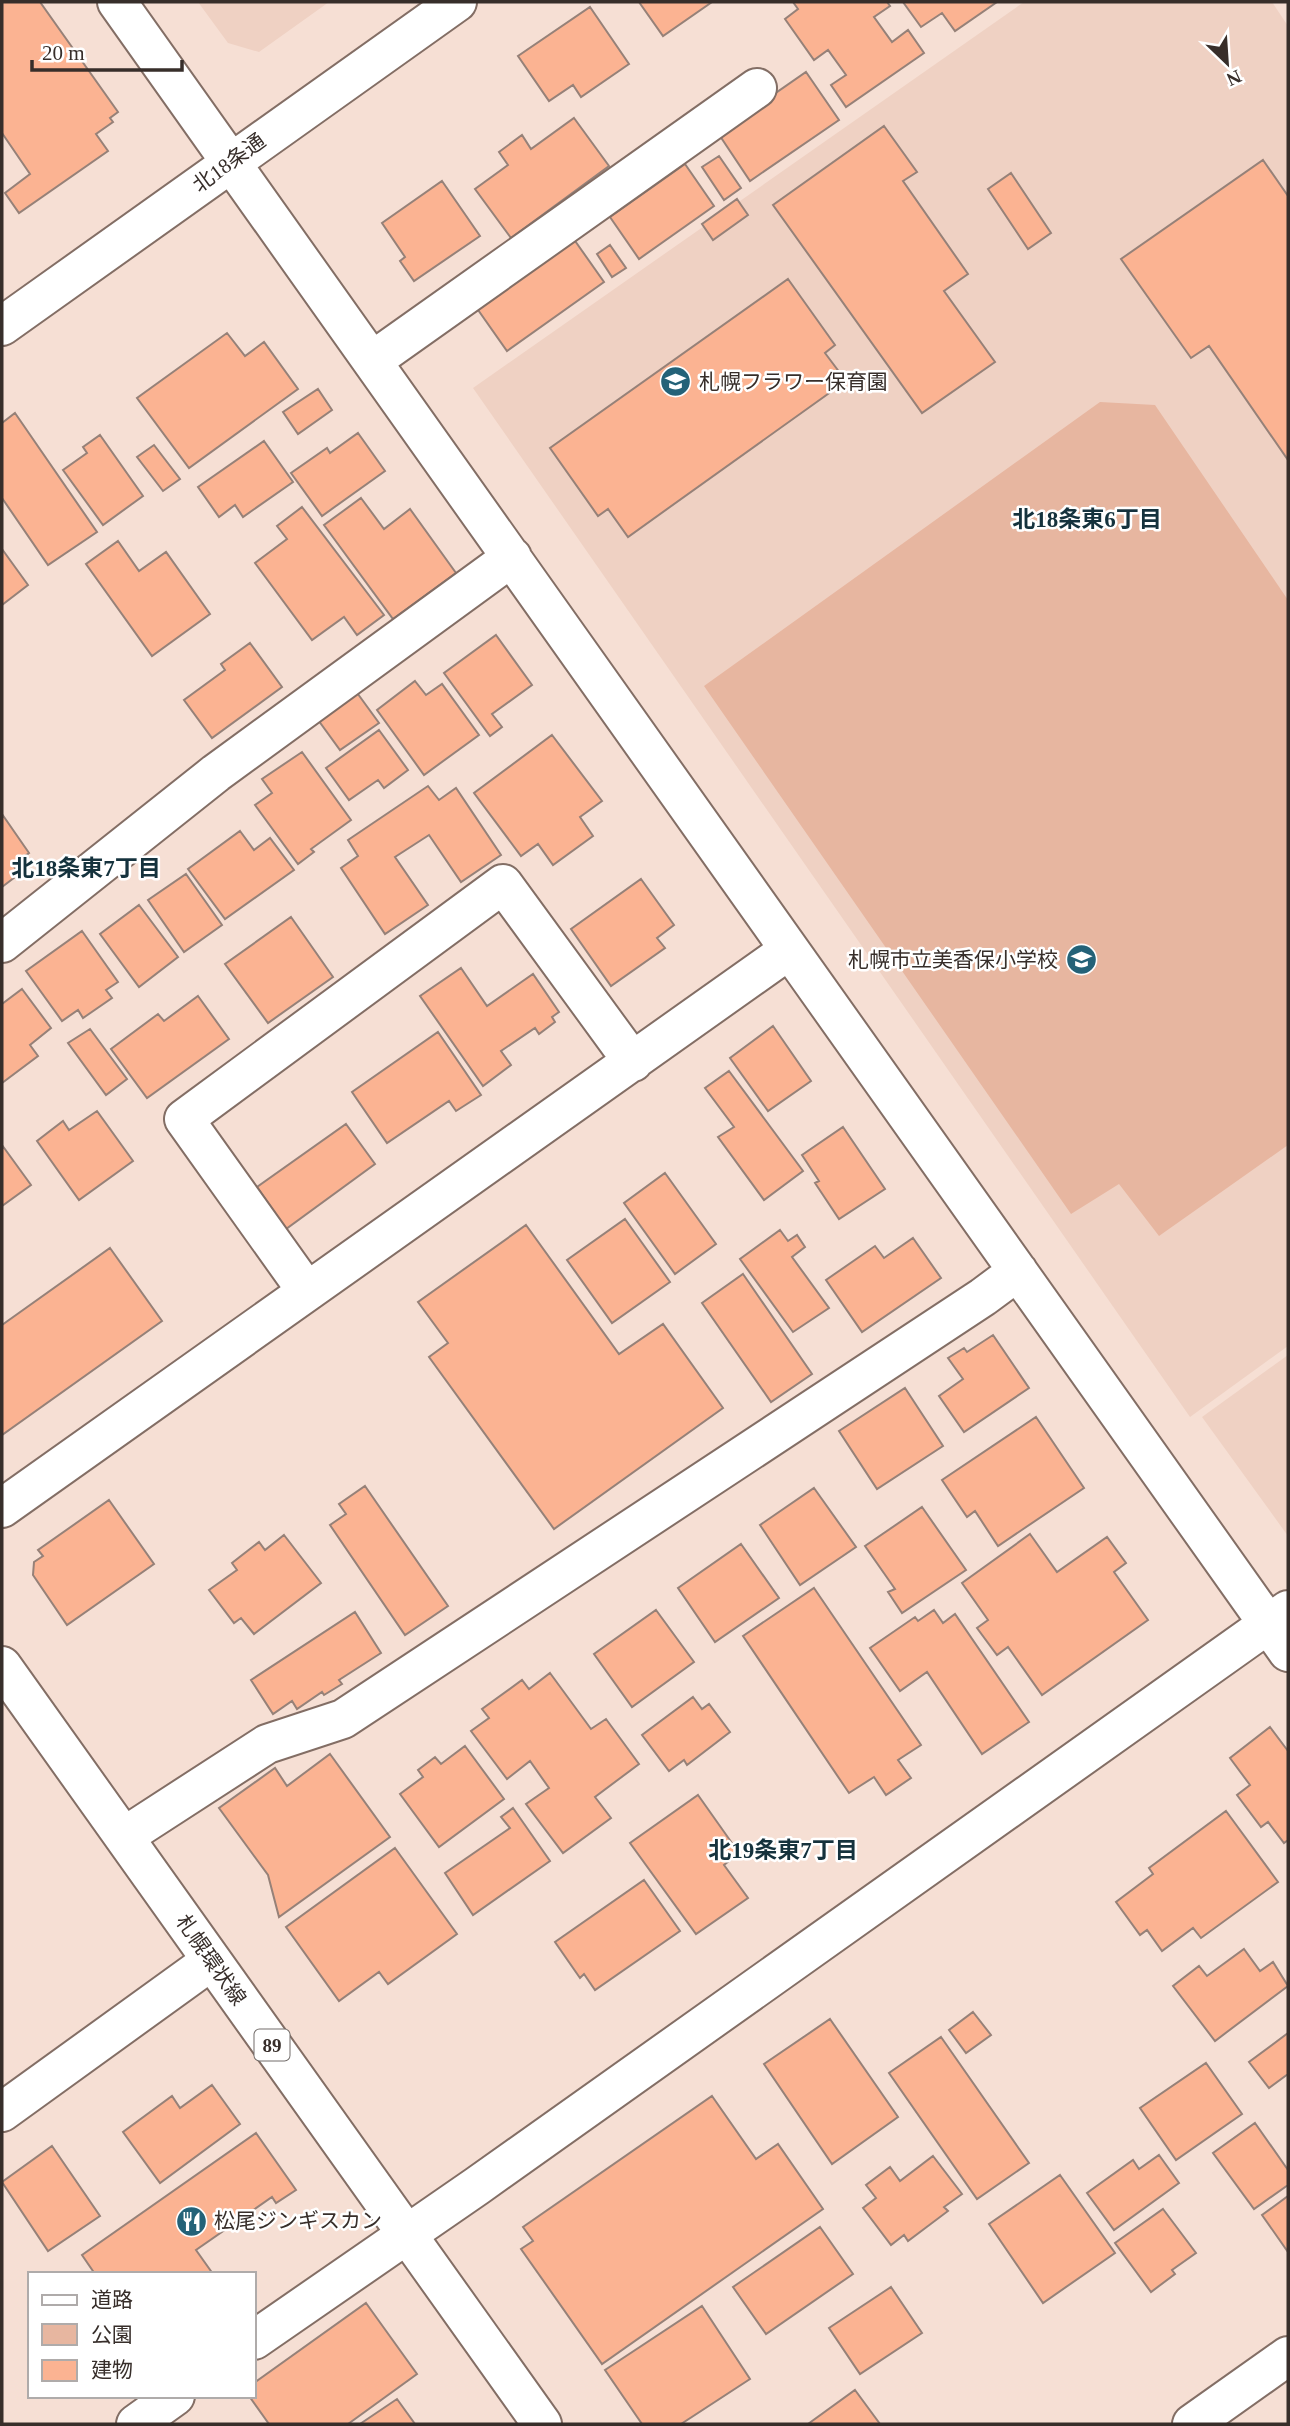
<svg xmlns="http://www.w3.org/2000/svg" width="1290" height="2426" font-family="'Times New Roman','Noto Sans JP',serif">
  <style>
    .built { fill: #efd1c3 }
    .green { fill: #e7b6a0 }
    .building { fill: #fbb392; stroke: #968178; stroke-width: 2 }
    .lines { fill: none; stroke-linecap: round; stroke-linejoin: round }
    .minor-casing { stroke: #836e65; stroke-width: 42 }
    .major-casing { stroke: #836e65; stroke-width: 42 }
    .minor { stroke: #fff; stroke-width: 38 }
    .major { stroke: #fff; stroke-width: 38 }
    .labels { text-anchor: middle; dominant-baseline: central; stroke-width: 5; stroke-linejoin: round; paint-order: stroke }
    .shield { fill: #fff; stroke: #736d6a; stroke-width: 2 }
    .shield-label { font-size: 19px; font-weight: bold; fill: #372e2a }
    .street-label { font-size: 21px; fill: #372e2a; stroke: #fff }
    .poi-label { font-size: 21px; fill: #372e2a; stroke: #fff; text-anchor: start }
    .neighbourhood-label { font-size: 23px; font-weight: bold; fill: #15323d; stroke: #fff }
  </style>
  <rect width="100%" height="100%" fill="#f6dfd4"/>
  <path class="built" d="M 198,2 L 329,2 L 259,52 L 228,43 Z
    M 1024,2 L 1272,2 L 1288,26 L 1288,1346 L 1190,1417 L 473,388 Z
    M 1288,1355 L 1288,1536 L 1202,1417 Z"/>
  <path class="green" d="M 1100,402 L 1155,405 L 1288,600 L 1288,1145 L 1159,1236 L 1119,1184 L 1071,1214 L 704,686 Z"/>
  <path class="building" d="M 2,2 L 40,2 L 118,112 L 110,118 L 113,122 L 96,134 L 108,151 L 19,213 L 5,193 L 30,174 L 2,133 Z
    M 639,2 L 712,2 L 663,36 Z
    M 793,2 L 887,2 L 890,6 L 874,17 L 892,42 L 908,30 L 924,53 L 846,107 L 831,85 L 846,75 L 828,50 L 814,60 L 785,19 L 798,9 Z
    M 903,2 L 997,2 L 955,31 L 942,13 L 921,27 Z
    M 590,7 L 629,64 L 581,97 L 573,85 L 549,101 L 518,56 Z
    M 806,72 L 839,120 L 750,181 L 718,133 Z
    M 574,118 L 609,166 L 511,238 L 475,189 L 508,165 L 499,152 L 522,135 L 531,149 Z
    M 884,126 L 917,172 L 903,181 L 968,274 L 944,291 L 995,362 L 922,413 L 773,205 Z
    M 719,156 L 741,188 L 724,200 L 702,167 Z
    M 1263,160 L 1288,196 L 1288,460 L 1209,346 L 1191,358 L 1121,259 Z
    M 685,164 L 714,206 L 639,259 L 610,217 Z
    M 1011,173 L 1051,233 L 1028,249 L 988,189 Z
    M 442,181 L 480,236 L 414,281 L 400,261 L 405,257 L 382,223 Z
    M 737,199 L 748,215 L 713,240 L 702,224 Z
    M 573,238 L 604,282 L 507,351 L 476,307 Z
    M 610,245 L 626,268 L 612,277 L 597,254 Z
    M 788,279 L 835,345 L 825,353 L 846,381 L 628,537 L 608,509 L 598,516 L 550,448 Z
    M 227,333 L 245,356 L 264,342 L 298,389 L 189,468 L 137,398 Z
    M 318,389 L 332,410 L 298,434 L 283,412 Z
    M 15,413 L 97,532 L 48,565 L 2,498 L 2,423 Z
    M 358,433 L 385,471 L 322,516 L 291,473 L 327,448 L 330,453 Z
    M 100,435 L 143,496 L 103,525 L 63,470 L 87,453 L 83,447 Z
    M 264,441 L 293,482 L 243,517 L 235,505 L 219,517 L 198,487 Z
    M 154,445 L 180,479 L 163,491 L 137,457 Z
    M 361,498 L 384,529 L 410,509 L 456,573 L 393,619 L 324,525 Z
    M 302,507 L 384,615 L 357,635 L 344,617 L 312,640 L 255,563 L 287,539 L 277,526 Z
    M 118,541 L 139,571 L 166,552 L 210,614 L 152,656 L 86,564 Z
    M 2,549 L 28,585 L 2,605 Z
    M 496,635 L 532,685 L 492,714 L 502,727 L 490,736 L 444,673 Z
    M 250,643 L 282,687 L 212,738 L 184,700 L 225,670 L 221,664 Z
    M 415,681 L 426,695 L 442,684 L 479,735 L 424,775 L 377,710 Z
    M 355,690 L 379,723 L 340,750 L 316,717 Z
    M 379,730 L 408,770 L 384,788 L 378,780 L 349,800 L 326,768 Z
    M 552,735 L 602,801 L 580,817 L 593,836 L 553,865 L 538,844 L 521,856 L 474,793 Z
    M 302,752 L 351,820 L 311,849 L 314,852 L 298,864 L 255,805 L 272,793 L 262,779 Z
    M 428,786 L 439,800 L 456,788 L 501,855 L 461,882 L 429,835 L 395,857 L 428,905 L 385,934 L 341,868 L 358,856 L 348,840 Z
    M 2,814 L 29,853 L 13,865 L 19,874 L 2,887 Z
    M 240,831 L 254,850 L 270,838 L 294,870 L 225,919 L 188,869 Z
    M 186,874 L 222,925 L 184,952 L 148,900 Z
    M 641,879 L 674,925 L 657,938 L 665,948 L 611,986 L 571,929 Z
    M 139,905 L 178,957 L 139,987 L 100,934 Z
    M 291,917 L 333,977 L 268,1023 L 225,964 Z
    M 82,931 L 118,982 L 106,990 L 112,998 L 83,1018 L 78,1010 L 62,1021 L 26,971 Z
    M 461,968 L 487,1006 L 533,974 L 559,1012 L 552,1017 L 555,1022 L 539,1034 L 535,1028 L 501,1051 L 511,1065 L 483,1086 L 420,996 Z
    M 22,989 L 51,1028 L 30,1045 L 38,1056 L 2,1083 L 2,1004 Z
    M 198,996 L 229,1039 L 147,1098 L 111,1049 L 158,1014 L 164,1021 Z
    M 773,1026 L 811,1081 L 768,1111 L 730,1058 Z
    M 90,1029 L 127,1079 L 106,1095 L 68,1043 Z
    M 438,1032 L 481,1095 L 456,1111 L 449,1101 L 387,1143 L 352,1092 Z
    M 729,1071 L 803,1171 L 764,1200 L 718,1137 L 734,1127 L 705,1088 Z
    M 97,1111 L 133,1161 L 79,1200 L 37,1141 L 63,1121 L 69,1130 Z
    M 346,1124 L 375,1164 L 286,1229 L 257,1187 Z
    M 843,1127 L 885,1189 L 839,1219 L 815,1183 L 819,1181 L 802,1155 Z
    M 2,1145 L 31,1185 L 2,1206 Z
    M 665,1173 L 716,1244 L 675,1274 L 624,1203 Z
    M 625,1219 L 670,1282 L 612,1323 L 567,1260 Z
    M 526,1225 L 619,1354 L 663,1324 L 723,1408 L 554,1529 L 429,1357 L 448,1343 L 418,1302 Z
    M 780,1230 L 788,1241 L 797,1235 L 805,1247 L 792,1257 L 829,1308 L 793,1332 L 740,1259 Z
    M 913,1238 L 941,1278 L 862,1332 L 826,1280 L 875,1246 L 884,1258 Z
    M 110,1248 L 162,1321 L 2,1435 L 2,1325 Z
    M 743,1274 L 812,1374 L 771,1402 L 702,1303 Z
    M 993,1335 L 1029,1388 L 964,1432 L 939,1396 L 963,1379 L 948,1358 L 964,1348 L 967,1352 Z
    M 905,1388 L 943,1446 L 877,1489 L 839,1431 Z
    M 1036,1417 L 1084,1488 L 998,1546 L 975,1511 L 967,1517 L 942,1480 Z
    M 365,1486 L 448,1606 L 405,1635 L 330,1525 L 346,1514 L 339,1504 Z
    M 814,1488 L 856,1547 L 800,1585 L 760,1525 Z
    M 109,1500 L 154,1564 L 67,1625 L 33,1575 L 34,1562 L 43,1556 L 38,1550 Z
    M 922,1507 L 966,1570 L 902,1613 L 888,1592 L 895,1589 L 865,1546 Z
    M 1030,1534 L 1057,1572 L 1107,1537 L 1126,1563 L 1114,1572 L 1148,1620 L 1042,1695 L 1008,1647 L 997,1655 L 977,1628 L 988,1620 L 962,1583 Z
    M 284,1535 L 321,1583 L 254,1634 L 241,1618 L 234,1623 L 209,1590 L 237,1570 L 232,1563 L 259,1542 L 265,1550 Z
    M 741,1544 L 779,1598 L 715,1642 L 678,1588 Z
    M 814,1588 L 921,1745 L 898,1760 L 911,1778 L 886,1795 L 874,1777 L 849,1793 L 743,1636 Z
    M 656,1610 L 694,1662 L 632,1707 L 594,1654 Z
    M 934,1610 L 943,1623 L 955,1614 L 1029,1722 L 982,1754 L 927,1672 L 900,1691 L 870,1648 L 915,1617 L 918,1621 Z
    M 355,1612 L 381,1653 L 339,1680 L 342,1684 L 324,1695 L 322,1692 L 297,1709 L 292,1701 L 273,1714 L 251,1680 Z
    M 550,1673 L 591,1729 L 606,1719 L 639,1764 L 595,1797 L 611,1818 L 563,1853 L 526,1804 L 549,1788 L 530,1761 L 507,1779 L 471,1731 L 489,1718 L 482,1709 L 522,1680 L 529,1689 Z
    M 693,1697 L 702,1709 L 709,1704 L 730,1732 L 687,1765 L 684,1760 L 669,1771 L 642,1735 Z
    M 1270,1727 L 1288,1751 L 1288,1840 L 1284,1843 L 1268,1822 L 1261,1827 L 1237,1795 L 1250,1785 L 1230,1758 Z
    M 465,1746 L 504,1799 L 439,1847 L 400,1794 L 423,1777 L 418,1770 L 435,1757 L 441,1764 Z
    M 330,1754 L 390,1837 L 279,1917 L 268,1875 L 219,1808 L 275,1768 L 287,1786 Z
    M 698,1795 L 739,1853 L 724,1865 L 748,1898 L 696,1934 L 630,1843 Z
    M 513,1808 L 550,1861 L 473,1915 L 445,1873 L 510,1828 L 501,1817 Z
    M 1226,1811 L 1278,1882 L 1201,1938 L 1193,1928 L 1162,1951 L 1147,1930 L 1140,1935 L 1116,1902 L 1153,1874 L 1149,1868 Z
    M 395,1848 L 457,1934 L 388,1984 L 379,1972 L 339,2001 L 286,1927 Z
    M 644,1880 L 680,1931 L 595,1990 L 584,1974 L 580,1978 L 555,1942 Z
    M 1244,1949 L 1260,1971 L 1273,1962 L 1288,1986 L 1215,2041 L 1173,1986 L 1199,1966 L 1207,1976 Z
    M 973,2012 L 991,2035 L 966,2053 L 949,2030 Z
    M 830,2019 L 898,2117 L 832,2164 L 764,2064 Z
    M 1288,2033 L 1288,2074 L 1269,2088 L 1249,2062 Z
    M 941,2037 L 1029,2163 L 977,2199 L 889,2073 Z
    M 1206,2063 L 1242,2114 L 1176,2160 L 1140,2108 Z
    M 212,2085 L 240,2124 L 160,2183 L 123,2132 L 172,2096 L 180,2108 Z
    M 712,2096 L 756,2159 L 778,2144 L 823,2209 L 602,2364 L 521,2249 L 533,2241 L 523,2227 Z
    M 1255,2123 L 1288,2170 L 1288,2185 L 1254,2209 L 1213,2153 Z
    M 256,2133 L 296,2190 L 276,2203 L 272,2197 L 196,2250 L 213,2274 L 95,2274 L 82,2255 Z
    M 52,2146 L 100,2216 L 48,2251 L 2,2182 Z
    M 1159,2155 L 1179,2183 L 1114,2230 L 1087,2193 L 1133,2160 L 1139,2169 Z
    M 933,2156 L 962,2194 L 944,2207 L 948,2211 L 908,2241 L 904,2235 L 891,2245 L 863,2208 L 876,2198 L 866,2185 L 890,2167 L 900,2181 Z
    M 1060,2175 L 1115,2253 L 1043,2303 L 989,2224 Z
    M 1288,2196 L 1288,2252 L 1262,2215 Z
    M 1163,2209 L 1196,2253 L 1172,2270 L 1175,2274 L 1151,2292 L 1115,2243 Z
    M 820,2227 L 853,2274 L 766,2334 L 733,2287 Z
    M 891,2287 L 922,2333 L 860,2374 L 829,2328 Z
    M 366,2303 L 417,2374 L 348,2424 L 269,2424 L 249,2396 L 254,2396 L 254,2383 Z
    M 702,2306 L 750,2379 L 681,2424 L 642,2424 L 605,2370 Z
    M 855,2390 L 880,2424 L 808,2424 Z
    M 397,2399 L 415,2424 L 360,2424 Z"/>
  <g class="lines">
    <defs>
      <path id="minor" d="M 117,2 L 1288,1652
        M 2,326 L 457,2
        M 372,361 L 757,88
        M 2,943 L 216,773 L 512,557
        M 306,1290 L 184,1119 L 503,884 L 633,1062
        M 2,1508 L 789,950
        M 125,1836 L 267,1744 L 343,1719 L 983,1297 L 1018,1271
        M 2,2112 L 211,1961
        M 254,2340 L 477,2186 L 1288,1610
        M 136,2424 L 175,2396
        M 1192,2424 L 1288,2356"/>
      <path id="major" d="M 2,1666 L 542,2424"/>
    </defs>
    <use href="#minor" class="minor-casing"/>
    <use href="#major" class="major-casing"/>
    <use href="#minor" class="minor"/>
    <use href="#major" class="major"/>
  </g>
  <defs>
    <symbol id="school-disc" viewBox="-11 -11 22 22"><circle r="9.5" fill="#246278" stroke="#fff"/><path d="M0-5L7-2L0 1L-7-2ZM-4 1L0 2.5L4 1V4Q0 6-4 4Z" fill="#fff"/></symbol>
    <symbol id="restaurant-disc" viewBox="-11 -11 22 22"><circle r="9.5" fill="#246278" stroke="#fff"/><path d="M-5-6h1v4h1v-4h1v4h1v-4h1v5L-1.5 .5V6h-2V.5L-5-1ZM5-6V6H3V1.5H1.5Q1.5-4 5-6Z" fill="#fff"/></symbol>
  </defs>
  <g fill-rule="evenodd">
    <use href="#school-disc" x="658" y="364" width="35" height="35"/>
    <use href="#school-disc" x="1064" y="942" width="35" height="35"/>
    <use href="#restaurant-disc" x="174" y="2204" width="35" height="35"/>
  </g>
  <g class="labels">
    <rect class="shield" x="254.5" y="2029.5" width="35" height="31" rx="5"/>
    <g class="shield-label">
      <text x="272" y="2045">89</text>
    </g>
    <g class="street-label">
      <text transform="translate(229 163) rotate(-36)">北18条通</text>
      <text transform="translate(211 1960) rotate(55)">札幌環状線</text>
    </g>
    <g class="poi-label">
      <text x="699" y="382">札幌フラワー保育園</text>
      <text x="1058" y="960" text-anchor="end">札幌市立美香保小学校</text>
      <text x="214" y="2221">松尾ジンギスカン</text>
    </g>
    <g class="neighbourhood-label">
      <text x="1087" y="519">北18条東6丁目</text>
      <text x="86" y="868">北18条東7丁目</text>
      <text x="783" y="1850">北19条東7丁目</text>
    </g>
  </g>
  <rect width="1290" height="2426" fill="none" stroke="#372e2a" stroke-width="7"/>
  <rect x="28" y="2272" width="228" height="126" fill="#ffffff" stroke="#afabaa" stroke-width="2"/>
  <rect x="42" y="2295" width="35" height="10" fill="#ffffff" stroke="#afabaa" stroke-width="2"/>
  <text x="91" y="2307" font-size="21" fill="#372e2a">道路</text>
  <rect x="42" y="2324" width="35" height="21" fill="#e7b6a0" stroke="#afabaa" stroke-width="2"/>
  <text x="91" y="2342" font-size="21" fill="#372e2a">公園</text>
  <rect x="42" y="2360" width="35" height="21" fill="#fbb392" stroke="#afabaa" stroke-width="2"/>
  <text x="91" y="2377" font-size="21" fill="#372e2a">建物</text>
  <g transform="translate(1227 63) rotate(155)" stroke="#ffffff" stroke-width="5" paint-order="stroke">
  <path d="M0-5L12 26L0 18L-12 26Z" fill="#372e2a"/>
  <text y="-10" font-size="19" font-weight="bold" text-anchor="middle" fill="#372e2a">N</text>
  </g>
  <path d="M32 60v10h150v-10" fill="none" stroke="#372e2a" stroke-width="3.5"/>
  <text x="42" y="60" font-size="21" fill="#372e2a" stroke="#ffffff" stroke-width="5" paint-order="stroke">20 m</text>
</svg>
